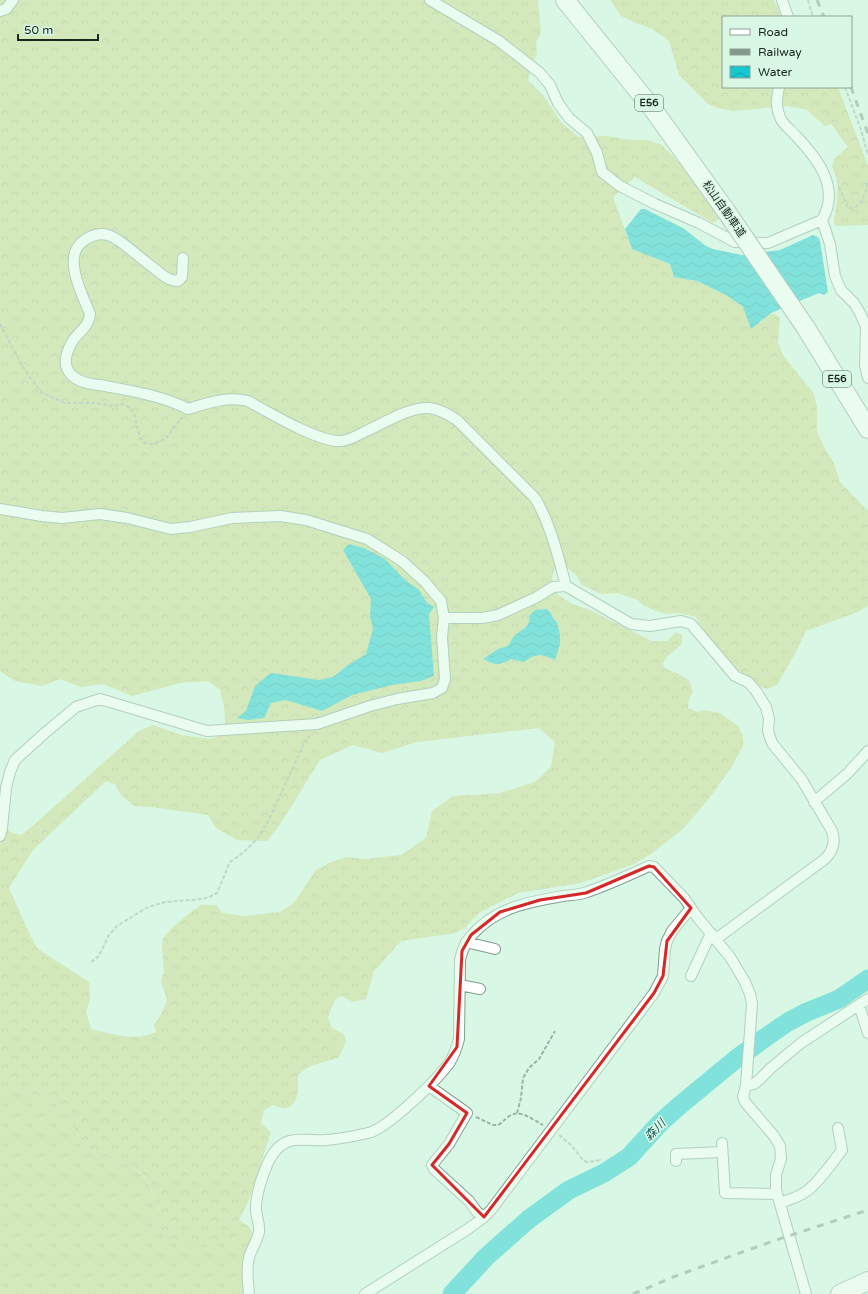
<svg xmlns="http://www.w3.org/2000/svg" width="868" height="1294" font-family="'Varela Round','Noto Sans JP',sans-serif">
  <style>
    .grass { fill: url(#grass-tufts) }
    .forest { fill: url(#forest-crowns); fill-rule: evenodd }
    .water { fill: url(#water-waves) }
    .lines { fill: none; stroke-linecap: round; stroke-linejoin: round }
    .river { stroke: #17c7d2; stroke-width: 19 }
    .street-casing { stroke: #829f8e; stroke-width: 12 }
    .highway-casing { stroke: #829f8e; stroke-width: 20 }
    .path { stroke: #9bb4a5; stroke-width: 2; stroke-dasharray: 4 2; stroke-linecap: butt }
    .street { stroke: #fff; stroke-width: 10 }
    .highway { stroke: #fff; stroke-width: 18 }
    .rail { stroke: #83998b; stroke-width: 3; stroke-dasharray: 7 7; stroke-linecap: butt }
    .highway-bridge-casing { stroke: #829f8e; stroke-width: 20; stroke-linecap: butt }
    .highway-bridge { stroke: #fff; stroke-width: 18 }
    .marked { fill: none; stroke: #d62828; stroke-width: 3; stroke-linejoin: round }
    .labels { text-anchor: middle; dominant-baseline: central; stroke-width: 3; stroke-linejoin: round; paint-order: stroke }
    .shield { fill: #d8f7e4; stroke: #54655a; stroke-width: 1 }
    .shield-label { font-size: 10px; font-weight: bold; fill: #1b261f }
    .street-label { font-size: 11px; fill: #1b261f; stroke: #d8f7e4 }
    .water-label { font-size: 12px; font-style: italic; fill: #205e63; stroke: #d8f7e4 }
  </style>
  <defs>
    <pattern id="grass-tufts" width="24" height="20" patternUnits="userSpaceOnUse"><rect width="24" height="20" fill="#ccd789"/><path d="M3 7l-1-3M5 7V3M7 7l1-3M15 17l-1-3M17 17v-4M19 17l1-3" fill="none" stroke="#afb876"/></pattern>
    <pattern id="forest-crowns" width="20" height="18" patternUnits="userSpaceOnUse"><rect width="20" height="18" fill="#ccd789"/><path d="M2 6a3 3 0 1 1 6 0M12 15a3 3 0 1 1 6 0" fill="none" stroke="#afb876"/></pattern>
    <pattern id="water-waves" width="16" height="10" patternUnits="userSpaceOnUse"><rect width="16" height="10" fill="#17c7d2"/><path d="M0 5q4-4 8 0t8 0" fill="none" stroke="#14a1aa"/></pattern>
  </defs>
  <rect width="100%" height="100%" fill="#d8f7e4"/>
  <path class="grass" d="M 0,1089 L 5,1089 L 35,1095 L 55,1102 L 75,1119 L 75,1132 L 92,1154 L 131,1165 L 147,1180 L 160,1210 L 158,1224 L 163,1236 L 227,1234 L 239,1220 C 243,1223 249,1225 251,1230 C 255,1239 246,1248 244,1256 C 241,1268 243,1283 245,1294 L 0,1294 Z"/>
  <path class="forest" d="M 0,0 L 538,0 L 541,34 L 536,42 L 537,53 L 530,73 L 528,80 L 543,95 L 562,123 L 579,137 L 605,136 L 631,140 L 647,140 L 662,145 L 682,166 L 720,218 L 713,223 L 635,177 L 613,197 L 632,249 L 670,264 L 674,277 C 681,278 688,279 695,281 C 719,287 742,306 760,322 L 771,313 L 780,317 L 778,343 L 785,358 L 814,394 L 817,407 L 817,432 L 827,452 L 833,461 L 840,482 L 868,511 L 868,606 L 858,612 L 806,631 L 798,648 L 777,685 L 767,689 C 745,682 704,638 696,617 L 679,613 L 665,614 L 644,606 L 638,600 L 618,593 L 601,594 L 582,585 L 576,575 L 562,563 L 556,564 L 552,578 L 557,594 L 572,604 L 590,610 L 652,641 L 667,641 L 676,632 L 682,635 L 682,644 L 667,657 L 663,663 L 664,668 L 677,673 L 689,680 L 693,692 L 689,699 L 688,708 L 697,712 L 705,710 L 720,713 L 738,726 L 743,735 L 743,746 L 731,768 L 707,801 L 683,829 L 651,854 L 634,864 L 581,883 L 518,893 L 479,913 L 465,928 L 455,933 L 401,941 L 374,971 L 366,999 L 353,1002 L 341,996 L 334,1001 L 328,1018 L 332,1028 L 344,1034 L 346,1042 L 338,1058 C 323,1063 310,1063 298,1075 C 298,1086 300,1105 286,1108 C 282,1109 277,1106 273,1105 L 264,1110 L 261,1123 L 271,1132 L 249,1200 L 239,1220 L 227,1234 L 214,1245 L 200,1247 L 184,1245 L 172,1242 L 163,1236 L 158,1224 L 160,1210 L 147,1179 L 131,1165 L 92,1154 L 75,1132 L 75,1119 L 55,1102 L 35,1095 L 5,1089 L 0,1089 L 0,822 L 12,833 L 21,835 L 27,831 L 139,731 L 153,725 L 181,735 L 210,739 L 222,735 L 225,722 L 224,706 L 220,690 L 208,681 L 180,683 L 132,696 L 103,684 L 81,687 L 60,679 L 42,686 L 15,681 L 0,671 ZM 539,728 L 555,742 L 551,767 L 535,782 L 500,793 L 453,796 L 432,811 L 426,838 L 401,855 L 365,859 L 347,857 L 329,863 L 316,870 L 293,904 L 280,912 L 244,916 L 222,913 L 216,905 L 201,905 L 188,914 L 173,927 L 163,938 L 162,950 L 164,971 L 161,982 L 167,1000 L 162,1013 L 154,1025 L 156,1032 C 134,1042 113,1034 91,1029 L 86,1012 L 90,999 L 89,982 L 38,949 L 31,937 L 9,888 L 33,850 L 106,781 L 115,784 L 121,795 L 134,806 L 151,807 L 208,815 L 216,828 L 237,840 L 267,841 L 279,826 L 320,760 L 353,745 L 382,753 L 417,742 Z
    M 610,0 L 774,0 L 782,17 L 723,17 L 723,87 L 838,87 L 868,166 L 868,225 L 836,226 L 834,223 C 836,203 842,186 832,167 L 834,159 L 848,147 L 831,124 L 825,126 L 807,110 L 787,106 L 733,111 L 717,108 L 707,103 L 679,75 L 669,41 L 651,28 L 633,22 L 621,16 Z"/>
  <path class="water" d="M 641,209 L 645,209 L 683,228 L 706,246 L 713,249 L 742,255 L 780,250 L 813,235 L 818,237 L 820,241 L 828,292 L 824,295 L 819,293 L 771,313 L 751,329 L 743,307 L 726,295 L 697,281 L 674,277 L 670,264 L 632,249 L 625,229 Z
    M 349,544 L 364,548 L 385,559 L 405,580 L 419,590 L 427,603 L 434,607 L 429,614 L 434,676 L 421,681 L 392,685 L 352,695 L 322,711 L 286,700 L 271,703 L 264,718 L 247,720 L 237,718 L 246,711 L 255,686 L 262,680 L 271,673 L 319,680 L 333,677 L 348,665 L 366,654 L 373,629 L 370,617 L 371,599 L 343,550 Z
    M 547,609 C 552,613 552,619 557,622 L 560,635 L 560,644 L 555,660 C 541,654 537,653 524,662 L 511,659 C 500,666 494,665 483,659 L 498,649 L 508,646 C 510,643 512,638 515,635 C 522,629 531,627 529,616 L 535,610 Z"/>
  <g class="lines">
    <path class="river" d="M 452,1294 L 486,1257 L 529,1219 L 569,1190 L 604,1173 L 629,1157 L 660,1123 L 679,1106 L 736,1059 L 766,1037 L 788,1022 L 807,1012 L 839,999 L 868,979"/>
    <defs>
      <path id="street" d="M 430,0 L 499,41 L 540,73 L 550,85 L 558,103 L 569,118 L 587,133 L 597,153 L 602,172 L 620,186 L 655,204 L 699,223 L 735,242 L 768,243 L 822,220 C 841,188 817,158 796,136 C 791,130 782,124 780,117 C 775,106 777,98 779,87
        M 782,0 L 788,17
        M 0,11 L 6,9 L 13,0
        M 822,220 L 830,244 L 835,276 L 841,290 L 854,303 L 860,313 L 866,327 L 865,365 L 868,378
        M 183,258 L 182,277 L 178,281 C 169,281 162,275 155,269 C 148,264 142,259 136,254 C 118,239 103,224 81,243 C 63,259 83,296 90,314 C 89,327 79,331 72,342 C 56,370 73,383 100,385 C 130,391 161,395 188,409 C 207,403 228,396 248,401 C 268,412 320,443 341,441 C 349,440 357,436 364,432 C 383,424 408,407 429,408 C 440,409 449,415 457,420 L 535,498 C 551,525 558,556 566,586
        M 0,509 L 42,516 L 62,518 L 100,514 L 127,518 L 171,529 L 190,527 L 232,518 L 280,516 L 306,520 L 367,539 L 402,561 L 425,582 L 441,601 L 444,618 L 442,637 L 445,679 L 442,688 L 433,693 L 397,699 L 370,706 L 317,724 L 207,731 L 100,699 L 76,707 L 46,732 L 15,760 L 10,772 L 6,788 L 2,829 L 0,836
        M 444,618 L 482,618 L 498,615 L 537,597 L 553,587 L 566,586 L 631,624 L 650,626 L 681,621 L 691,624 L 735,676 L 748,682 L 756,691 L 766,707 L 769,719 L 768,731 L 772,743 L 802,780 L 832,831 C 836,842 833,851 825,859 L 716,939
        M 814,802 L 848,773 L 868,751
        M 466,942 L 495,949
        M 691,976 L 711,933
        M 460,985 L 480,989
        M 859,1005 L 868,1033
        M 746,1085 L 754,1084 L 761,1078 L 771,1068 L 801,1043 L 868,999
        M 429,1086 L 467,1113 L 449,1144 L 432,1165 L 434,1169 L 469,1201 L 477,1212 L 484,1217
        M 722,1143 L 725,1193 L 777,1194
        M 676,1161 L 676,1154 L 722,1152
        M 780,1203 C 788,1200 796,1198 804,1193 C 817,1185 832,1163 842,1150 L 838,1128
        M 249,1294 C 248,1282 246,1269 249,1258 C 251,1249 257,1242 259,1232 C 260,1225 257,1218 256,1211 C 255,1195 266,1160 277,1149 C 280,1146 285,1142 290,1141 C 300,1138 316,1141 326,1140 C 340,1139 355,1136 368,1133 C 387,1129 438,1079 450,1062 C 454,1055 457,1047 459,1039 L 460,960 C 463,945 470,936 480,927 C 503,906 534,901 563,896 C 571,895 579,895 587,892 C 608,885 629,875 649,866 L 654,867 L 684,898 L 698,918 L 730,957 L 745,982 L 750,994 L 752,1004 L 746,1085 L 743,1097 L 745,1102 L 774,1136 L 780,1146 L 781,1159 L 776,1175 L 776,1190 L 806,1294
        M 365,1294 L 468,1229 L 484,1217 L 491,1210 L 654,993 L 663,976 L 665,949 L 667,941 L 672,931 L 691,908"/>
      <path id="highway" d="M 565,0 L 652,108 L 726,211
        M 806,328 L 868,429
        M 840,1294 L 868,1281"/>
    </defs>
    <use href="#street" class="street-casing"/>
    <use href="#highway" class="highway-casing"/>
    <path class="path" d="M 808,0 L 813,17
      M 845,87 L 861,130 L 868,155
      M 839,187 L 848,208 C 862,210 866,191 868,180
      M 0,324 L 24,369 L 41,392 L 65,403 L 95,403 L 114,406 L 124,404 L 130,408 L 134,413 L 140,438 L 145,443 L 150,444 L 159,442 L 167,437 L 182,417
      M 91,962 L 99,956 L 109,935 L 117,926 L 148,907 L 165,902 L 203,899 L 211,896 L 217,893 L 230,862 L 244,852 L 256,840 L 268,822 L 304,743 L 310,735
      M 517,1113 L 521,1098 L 523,1078 L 529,1068 L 539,1059 L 555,1031
      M 476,1117 L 493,1125 L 498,1125 C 502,1123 504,1120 508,1117 C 520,1108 531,1119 543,1125
      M 559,1135 L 571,1145 L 583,1160 L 587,1162 L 602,1160"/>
    <use href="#street" class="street"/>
    <use href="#highway" class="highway"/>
    <path class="rail" d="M 817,0 L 824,17
      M 851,87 L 868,134
      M 633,1294 L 673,1277 L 776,1240 L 868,1210"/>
    <defs>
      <path id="highway-bridge" d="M 726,211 L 806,328"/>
    </defs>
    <use href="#highway-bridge" class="highway-bridge-casing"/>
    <use href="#highway-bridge" class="highway-bridge"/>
  </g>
  <path d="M0 0H868V1294H0ZM 649,866 L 654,867 L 691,908 L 667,941 L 663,976 L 654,993 L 484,1217 L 432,1165 L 449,1144 L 467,1113 L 429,1086 L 457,1047 L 462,951 L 471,935 L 500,912 L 540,900 L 586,893 Z" fill="#d8f7e4" fill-opacity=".55" fill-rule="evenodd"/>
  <path class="marked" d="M 649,866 L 654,867 L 691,908 L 667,941 L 663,976 L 654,993 L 484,1217 L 432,1165 L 449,1144 L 467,1113 L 429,1086 L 457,1047 L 462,951 L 471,935 L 500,912 L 540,900 L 586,893 Z"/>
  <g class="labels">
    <g class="shield">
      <rect x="635" y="95" width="28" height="16" rx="3"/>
      <rect x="823" y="371" width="28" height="16" rx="3"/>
    </g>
    <g class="shield-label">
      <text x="649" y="103">E56</text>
      <text x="837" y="379">E56</text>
    </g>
    <g class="street-label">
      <text transform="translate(724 209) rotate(55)">松山自動車道</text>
    </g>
    <g class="water-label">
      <text transform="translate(655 1130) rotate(-46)">森川</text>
    </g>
  </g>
  <rect x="722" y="16" width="130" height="72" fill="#d8f7e4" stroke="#8ca395"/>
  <rect x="730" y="29" width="20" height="6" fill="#ffffff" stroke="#8ca395"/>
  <text x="758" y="36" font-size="12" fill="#1b261f">Road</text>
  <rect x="730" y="49" width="20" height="6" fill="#83998b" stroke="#8ca395"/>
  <text x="758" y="56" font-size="12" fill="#1b261f">Railway</text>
  <rect x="730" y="66" width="20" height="12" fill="url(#water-waves)" stroke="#8ca395"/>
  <text x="758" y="76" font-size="12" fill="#1b261f">Water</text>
  <path d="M18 34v6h80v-6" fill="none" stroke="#1b261f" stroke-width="2"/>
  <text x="24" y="34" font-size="12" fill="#1b261f" stroke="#d8f7e4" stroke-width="3" paint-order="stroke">50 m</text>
</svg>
